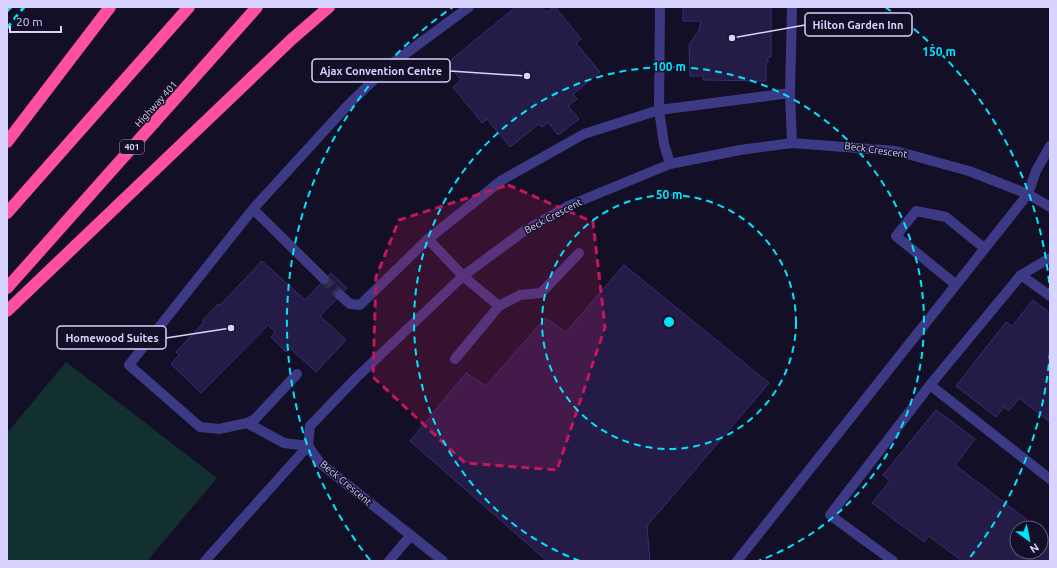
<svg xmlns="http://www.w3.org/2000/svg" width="1057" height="568" font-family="Ubuntu,sans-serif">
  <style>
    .green { fill: #12302f }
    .building { fill: #241b47; stroke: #3b2d73 }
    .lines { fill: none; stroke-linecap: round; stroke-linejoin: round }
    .minor-tunnel { stroke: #312d47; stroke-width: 10; stroke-dasharray: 10 5; stroke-linecap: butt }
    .minor { stroke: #3d3a85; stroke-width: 10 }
    .highway { stroke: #ff4fa3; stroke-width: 12 }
    .rail { stroke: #00e5ff; stroke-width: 3; stroke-dasharray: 6 5; stroke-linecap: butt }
    .marked { fill: #c2185b; fill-opacity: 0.2; stroke: #c2185b; stroke-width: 3; stroke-dasharray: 8 5; stroke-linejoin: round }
    .ring { fill: none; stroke: #00e5ff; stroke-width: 2; stroke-dasharray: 7 5 }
    .labels { text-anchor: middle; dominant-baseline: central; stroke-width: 3; stroke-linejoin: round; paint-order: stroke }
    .shield { fill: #130f26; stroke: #9e99be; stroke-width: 1 }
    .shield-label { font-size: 9px; font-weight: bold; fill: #d9d4ff }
    .street-label { font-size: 10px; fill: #d9d4ff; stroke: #130f26 }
    .centre { fill: #00e5ff; stroke: #130f26; stroke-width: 2 }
    .ring-label { font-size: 12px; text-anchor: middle; font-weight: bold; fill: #00e5ff; stroke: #130f26; stroke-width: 3; stroke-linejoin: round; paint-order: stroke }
    .leader { fill: none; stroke: #d9d4ff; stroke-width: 1.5 }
    .callout-dot { fill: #d9d4ff; stroke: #130f26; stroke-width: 1.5 }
    .callout { fill: #130f26; stroke: #d9d4ff; stroke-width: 1.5 }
    .callout-label { font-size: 11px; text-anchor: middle; font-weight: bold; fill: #d9d4ff }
  </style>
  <rect width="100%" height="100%" fill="#130f26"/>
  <path class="green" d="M 66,362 L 217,478 L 147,561 L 7,561 L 7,433 Z"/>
  <path class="building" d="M 516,7 L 542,7 L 546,12 L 555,7 L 581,39 L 576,43 L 600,72 L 573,94 L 577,99 L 568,106 L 579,119 L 558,135 L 548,122 L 542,127 L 539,124 L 510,147 L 487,119 L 482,123 L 453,87 L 461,80 L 447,63 Z
    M 683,7 L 771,7 L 771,57 L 768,57 L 768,62 L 766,62 L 766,81 L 703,80 L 703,76 L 690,76 L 689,45 L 699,30 L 701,21 L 683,21 Z
    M 262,261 L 305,300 L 331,273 L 347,288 L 320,316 L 346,340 L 316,372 L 290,348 L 286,352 L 271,337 L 275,332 L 268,325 L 201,393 L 171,364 L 179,355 L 176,352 L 204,322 L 203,320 L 218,304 L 220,305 Z
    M 624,265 L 769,383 L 647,526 L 650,561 L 547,561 L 410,441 L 466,373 L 486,386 L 545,318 L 566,332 Z
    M 1033,300 L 1050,313 L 1050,422 L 1019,398 L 1009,411 L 1004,407 L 996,417 L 956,386 L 1006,322 L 1012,326 Z
    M 936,410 L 975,439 L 955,465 L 1038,528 L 1017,528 L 1017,552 L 1041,552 L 1041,530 L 1050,537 L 1050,561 L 962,561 L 929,536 L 924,542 L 872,503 L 890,481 L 883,475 Z"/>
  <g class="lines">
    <path class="minor-tunnel" d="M 324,279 L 340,295"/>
    <path class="minor" d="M 790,93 L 792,7
      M 670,164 L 664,144 L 659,110 L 790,93 L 792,143
      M 253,209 L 347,106 L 386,68 L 469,7
      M 1021,275 L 1050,258
      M 955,284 L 896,236 L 916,211 L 946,217 L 984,248
      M 340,295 L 350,304 L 360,305 L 428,239
      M 499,306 L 520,295 L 541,293 L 579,253
      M 455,359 L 499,306 L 463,276 L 428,239 L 502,180 L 584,134 L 659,110 L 660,7
      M 297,374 L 255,419 L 247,423 L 219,429 L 200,427 L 129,365 L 253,209 L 324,279
      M 930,385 L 1050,479
      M 247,423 L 284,443 L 308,446
      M 205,561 L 308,446
      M 389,561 L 411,535
      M 443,561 L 320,463 L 308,446 L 310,426 L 356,378 L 463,276 L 524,231 L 568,206 L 670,164 L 740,150 L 792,143 L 896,151 L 969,171 L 1028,194 L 1050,207
      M 737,561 L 1028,194 L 1036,171 L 1050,146
      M 893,561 L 830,515 L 930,385 L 1021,275 L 1050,296"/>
    <path class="highway" d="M 7,142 L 110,7
      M 7,213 L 189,7
      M 7,288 L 257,7
      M 7,311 L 292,39 L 329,7"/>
    <path class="rail" d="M 7,11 L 11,7
      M 7,28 L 24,7"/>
  </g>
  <path class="marked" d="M 508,185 L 593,222 L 605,327 L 557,470 L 465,463 L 373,377 L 376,277 L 399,220 Z"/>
  <g class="ring">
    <circle cx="669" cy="322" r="127"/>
    <path d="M580 561A255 255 0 1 1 758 561"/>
    <path d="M1050 352A382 382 0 0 1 968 560M370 560A382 382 0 0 1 453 7M885 7A382 382 0 0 1 1050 292"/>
  </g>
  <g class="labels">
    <rect class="shield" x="120" y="140" width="24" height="14" rx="3"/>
    <g class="shield-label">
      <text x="132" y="147">401</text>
    </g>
    <g class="street-label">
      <text transform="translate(156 104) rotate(-48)">Highway 401</text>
      <text transform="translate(876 150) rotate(8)">Beck Crescent</text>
      <text transform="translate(553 216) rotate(-28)">Beck Crescent</text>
      <text transform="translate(346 483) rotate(40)">Beck Crescent</text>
    </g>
  </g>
  <circle cx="669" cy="322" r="6" class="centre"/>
  <g class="ring-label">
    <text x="939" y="56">150 m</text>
    <text x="669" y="71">100 m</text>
    <text x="669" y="199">50 m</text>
  </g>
  <path class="leader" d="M732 38L805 25M527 76L450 71M231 328L166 338"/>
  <g class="callout-dot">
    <circle cx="732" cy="38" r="4"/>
    <circle cx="527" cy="76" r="4"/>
    <circle cx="231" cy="328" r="4"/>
  </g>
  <g class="callout">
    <rect x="805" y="13" width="107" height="23" rx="4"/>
    <rect x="312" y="59" width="138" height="23" rx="4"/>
    <rect x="57" y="326" width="109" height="23" rx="4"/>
  </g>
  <g class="callout-label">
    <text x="858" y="29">Hilton Garden Inn</text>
    <text x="381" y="75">Ajax Convention Centre</text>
    <text x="112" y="342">Homewood Suites</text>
  </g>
  <rect width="1057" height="568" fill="none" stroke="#d9d4ff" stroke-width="16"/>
  <g transform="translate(1029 540) rotate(147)"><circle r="19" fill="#130f26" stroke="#625e7d"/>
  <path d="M0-3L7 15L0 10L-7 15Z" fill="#00e5ff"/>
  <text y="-6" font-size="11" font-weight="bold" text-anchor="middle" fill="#d9d4ff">N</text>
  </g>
  <path d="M10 26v6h51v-6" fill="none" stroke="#d9d4ff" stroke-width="2"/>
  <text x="16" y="26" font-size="12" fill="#d9d4ff" stroke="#130f26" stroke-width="3" paint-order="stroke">20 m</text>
</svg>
